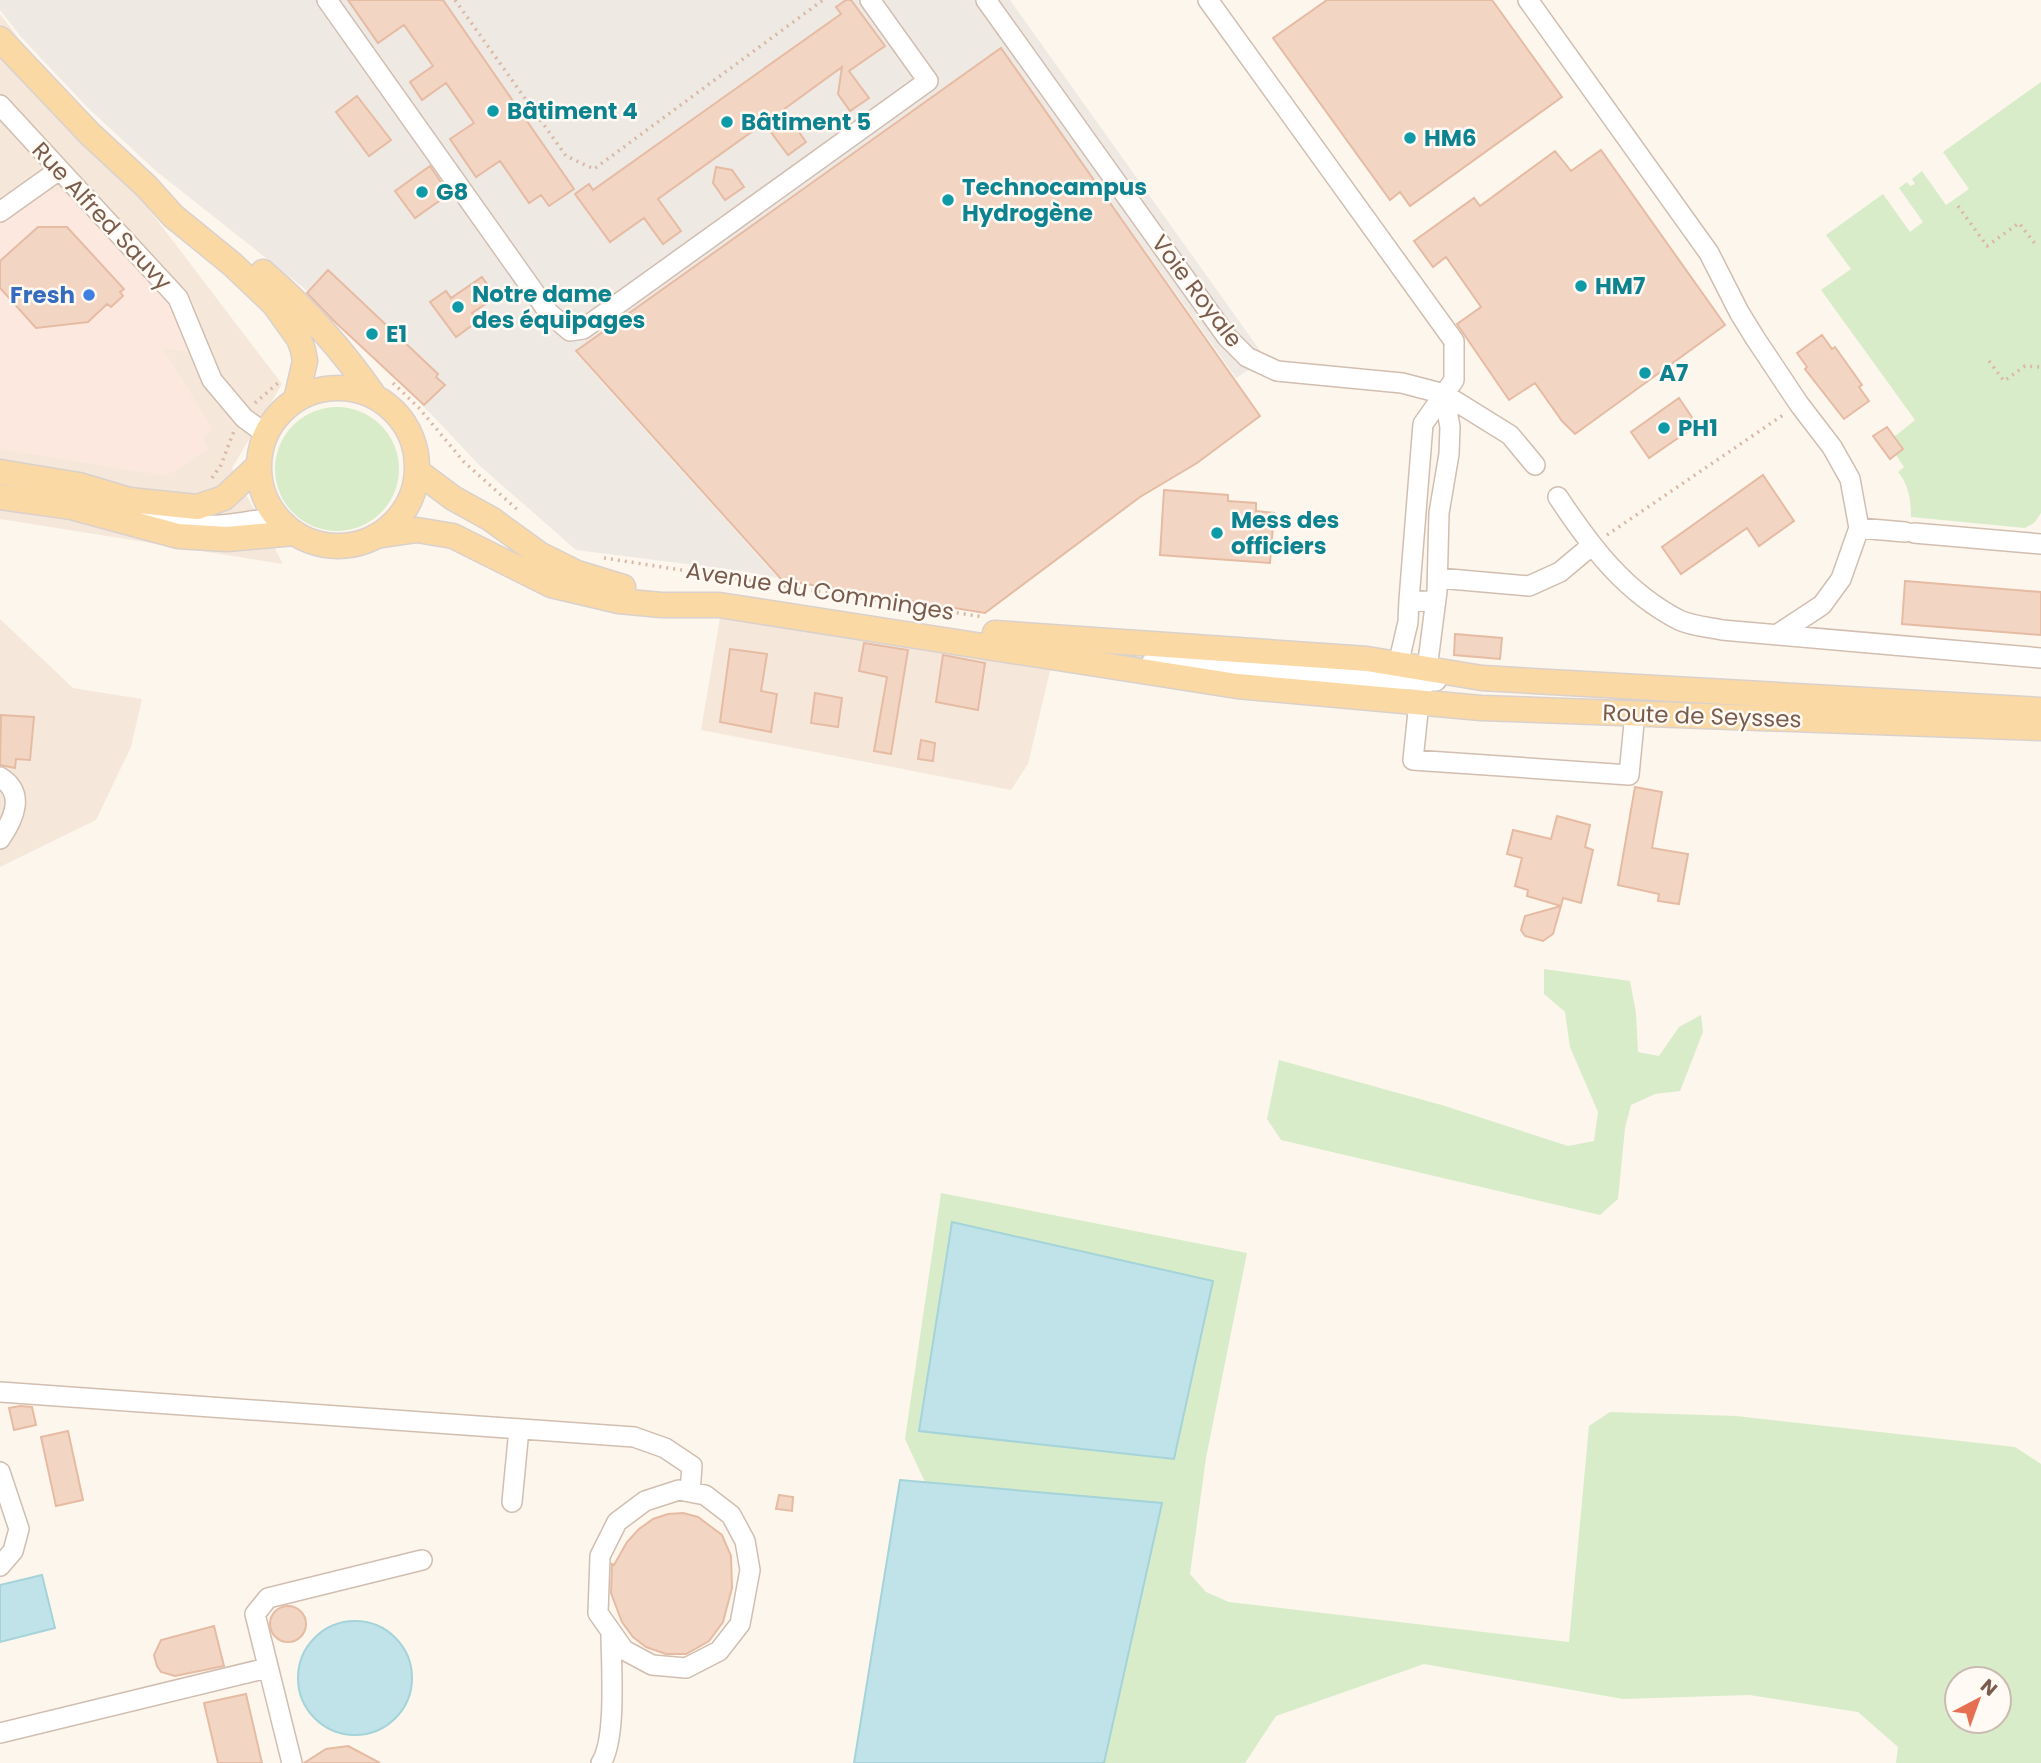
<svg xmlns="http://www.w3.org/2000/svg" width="2041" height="1763" font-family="Poppins,sans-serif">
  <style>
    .residential { fill: #f5e8da }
    .commercial { fill: #fde8e0 }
    .industrial { fill: #efe9e4 }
    .green { fill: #d8ecc9; fill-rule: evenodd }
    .water { fill: #bfe3e8; stroke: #a5d3da; stroke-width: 2 }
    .building { fill: #f3d5c3; stroke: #e6bba3; stroke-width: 2 }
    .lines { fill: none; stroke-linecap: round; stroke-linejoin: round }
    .minor-casing { stroke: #d1beb0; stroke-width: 22 }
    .major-casing { stroke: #dad1cd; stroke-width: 27 }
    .path { stroke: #d9b8a5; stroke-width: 3.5; stroke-dasharray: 2 5; stroke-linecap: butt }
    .minor { stroke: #fff; stroke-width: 19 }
    .major { stroke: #fbd9a5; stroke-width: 24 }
    .culture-dot { fill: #0f9aa8; stroke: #fffaf3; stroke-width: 2.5 }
    .shop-dot { fill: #3f7fe0; stroke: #fffaf3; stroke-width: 2.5 }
    .labels { text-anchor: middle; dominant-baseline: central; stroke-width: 5; stroke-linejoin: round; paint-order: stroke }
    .culture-label { font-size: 23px; font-weight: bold; fill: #0d838f; stroke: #fffaf3; text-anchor: start }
    .street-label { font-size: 23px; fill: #7a5c4d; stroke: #fffaf3 }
    .shop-label { font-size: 23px; font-weight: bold; fill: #366cbe; stroke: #fffaf3; text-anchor: end }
  </style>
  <rect width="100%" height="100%" fill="#fdf6ec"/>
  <path class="residential" d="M 0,14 L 282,384 L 232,468 L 283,564 L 0,519 Z
    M 721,612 L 1051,667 L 1028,764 L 1011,790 L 701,730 Z
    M 0,619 L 73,688 L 142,699 L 131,747 L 96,820 L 0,867 Z"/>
  <path class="commercial" d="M 50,191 L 61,192 L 73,197 L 172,307 L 188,352 L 162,347 L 213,430 L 202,437 L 208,449 L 173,472 L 162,475 L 0,449 L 0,225 L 41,195 Z"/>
  <path class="industrial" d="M 0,0 L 1010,0 L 1266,359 L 1236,378 L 1001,48 L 574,351 L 778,578 L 742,571 L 576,550 L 479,465 L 434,417 L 304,288 L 156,171 L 87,107 L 22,38 L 0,10 Z"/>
  <path class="green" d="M 2041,82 L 2041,513 L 2034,523 L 2025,528 L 1911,517 C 1911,500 1909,485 1898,472 L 1904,467 L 1896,455 L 1903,449 L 1894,437 L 1915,420 L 1821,290 L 1851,269 L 1826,235 L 1883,194 L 1910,232 L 1923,222 L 1899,188 L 1907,182 L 1910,186 L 1915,184 L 1912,179 L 1922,171 L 1946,205 L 1969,189 L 1943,152 Z
    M275 469a62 62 0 1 1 124 0a62 62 0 1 1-124 0Z
    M 1544,969 L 1630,981 L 1636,1013 L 1638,1052 L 1659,1056 L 1679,1027 L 1701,1015 L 1703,1032 L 1680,1091 L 1655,1094 L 1631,1105 L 1625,1128 L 1618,1199 L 1600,1215 L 1281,1140 L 1267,1119 L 1279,1060 L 1445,1106 L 1568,1146 L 1594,1141 L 1598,1112 L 1570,1047 L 1565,1012 L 1544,994 Z
    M 941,1193 L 1247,1253 L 1206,1458 L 1190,1574 L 1206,1592 L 1229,1602 L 1569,1642 L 1589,1426 L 1610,1412 L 1736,1416 L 2015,1447 L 2041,1464 L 2041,1763 L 1896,1763 L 1898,1747 L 1858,1712 L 1749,1695 L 1623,1699 L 1424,1664 L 1276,1716 L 1245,1763 L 1104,1763 L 1162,1503 L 925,1482 L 905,1439 ZM 1957,1679 L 1999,1679 L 1999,1721 L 1957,1721 Z"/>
  <path class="water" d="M 952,1222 L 1213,1281 L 1174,1459 L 919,1431 Z
    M 900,1480 L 1162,1503 L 1104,1763 L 854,1763 Z
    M 42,1575 L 55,1628 L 0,1642 L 0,1585 Z
    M298 1678a57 57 0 1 1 114 0a57 57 0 1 1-114 0Z"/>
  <path class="building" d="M 348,0 L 443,0 L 574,189 L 549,206 L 541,195 L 529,203 L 500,161 L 476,177 L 450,139 L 474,123 L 446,83 L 422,100 L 410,82 L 433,66 L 404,25 L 378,43 Z
    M 846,0 L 851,0 L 885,46 L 849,71 L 869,98 L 850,111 L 838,94 L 842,67 L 783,110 L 806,142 L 788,155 L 764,123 L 658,199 L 681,231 L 663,244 L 644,218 L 610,242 L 575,194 L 589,184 L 593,190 L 841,14 L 836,7 Z
    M 1327,0 L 1492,0 L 1562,97 L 1410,206 L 1400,192 L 1390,200 L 1273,38 Z
    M 1001,48 L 1260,416 L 1197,463 L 1140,497 L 985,613 L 782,580 L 576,351 Z
    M 357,96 L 391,140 L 369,156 L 336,112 Z
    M 1601,150 L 1725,325 L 1575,434 L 1562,421 L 1535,383 L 1509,400 L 1457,324 L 1481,307 L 1446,257 L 1433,267 L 1414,241 L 1474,198 L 1480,206 L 1555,151 L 1571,171 Z
    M 430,166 L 449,194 L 415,218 L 395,191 Z
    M 716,167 L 732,170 L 744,187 L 725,200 L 713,183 Z
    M 38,227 L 67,227 L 124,289 L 120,292 L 123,296 L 111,307 L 107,304 L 88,322 L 36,328 L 0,288 L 0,261 Z
    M 328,270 L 438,374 L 436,377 L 445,385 L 424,405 L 334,321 L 307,293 Z
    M 482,277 L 496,297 L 472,313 L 478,321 L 456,337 L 430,302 L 446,291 L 451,298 Z
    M 1822,335 L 1832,349 L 1835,347 L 1862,385 L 1859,387 L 1869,401 L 1844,419 L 1805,369 L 1807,367 L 1797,353 Z
    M 1679,398 L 1697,425 L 1649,458 L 1631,432 Z
    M 1887,427 L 1903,449 L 1890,459 L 1873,436 Z
    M 1763,475 L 1794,521 L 1759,546 L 1747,528 L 1681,574 L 1662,547 Z
    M 1164,490 L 1228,495 L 1228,501 L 1256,503 L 1256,511 L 1274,513 L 1270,563 L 1160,555 Z
    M 1905,581 L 2041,592 L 2041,635 L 1902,624 Z
    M 1455,634 L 1502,638 L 1500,659 L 1454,655 Z
    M 864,643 L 908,650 L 891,754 L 874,751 L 887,677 L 859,671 Z
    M 730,649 L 767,654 L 761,691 L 777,694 L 771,732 L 720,722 Z
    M 943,655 L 985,663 L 978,710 L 936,702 Z
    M 815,693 L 842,698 L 838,727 L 811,723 Z
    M 1,715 L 34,717 L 30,760 L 16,759 L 15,768 L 0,765 Z
    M 921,740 L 935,743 L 933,761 L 918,759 Z
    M 1635,787 L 1662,792 L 1652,848 L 1688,854 L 1679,904 L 1658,901 L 1659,894 L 1618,885 Z
    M 1557,816 L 1590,825 L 1585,847 L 1593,850 L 1581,903 L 1563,898 L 1561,906 L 1527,896 L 1528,890 L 1515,886 L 1522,858 L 1507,854 L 1513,830 L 1551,839 Z
    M 1561,906 L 1553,934 L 1543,941 L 1525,936 L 1521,930 L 1525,916 Z
    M 20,1406 L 32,1407 L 36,1425 L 14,1430 L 9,1408 Z
    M 68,1431 L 83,1500 L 56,1506 L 41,1437 Z
    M 779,1495 L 793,1497 L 792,1511 L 776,1509 Z
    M 683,1513 L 698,1517 L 722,1535 L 731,1556 L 732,1588 L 723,1622 L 709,1641 L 686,1654 L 666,1654 L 646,1647 L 633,1637 L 622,1622 L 611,1593 L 612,1564 L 614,1565 L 627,1542 L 639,1529 L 653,1519 L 668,1514 Z
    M270 1624a18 18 0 1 1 36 0a18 18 0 1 1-36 0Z
    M 214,1626 L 224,1666 L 175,1676 L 161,1672 L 157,1666 L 154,1655 L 161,1640 Z
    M 246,1694 L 262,1763 L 218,1763 L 204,1703 Z
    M 348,1746 L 380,1763 L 304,1763 L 326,1749 Z"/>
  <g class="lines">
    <defs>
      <path id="minor" d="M 327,0 L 549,313 L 570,331 L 583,329 L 928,81 L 870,0
        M 986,0 L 1227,337 L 1247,357 L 1277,371 L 1402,383 L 1444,394 L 1510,435 L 1535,465
        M 1208,0 L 1454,341 L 1454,380 L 1423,424 L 1409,600 L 1434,602
        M 1528,0 L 1709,253 L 1739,312 L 1755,338 L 1799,404 L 1832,447 L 1850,479 L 1859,528 L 1841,579 L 1822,605 L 1778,634
        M 0,105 L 178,298 L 212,380 L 244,418 L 266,434
        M 0,212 L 59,170
        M 1444,394 L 1450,427 L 1449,454 L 1439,513 L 1437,591 L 1427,669 L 1419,702 L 1413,760 L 1629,775 L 1635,713
        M 1558,497 C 1591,547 1625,592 1679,620 C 1692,626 1708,627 1722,630 L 2041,658
        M 143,506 C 163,515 184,524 206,525 C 231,527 254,518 278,519
        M 1859,528 L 1905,532
        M 1914,533 L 2041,544
        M 1438,578 L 1529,586 L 1560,572 L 1591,546
        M 1152,662 L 1381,679 L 1436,681
        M 1405,677 L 1398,665 L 1408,622 L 1409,600
        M 0,777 C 26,793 14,819 0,839
        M 0,1392 L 634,1437 L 665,1448 L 692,1466 L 690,1492
        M 0,1472 L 19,1529 L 13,1551 L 0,1566
        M 679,1490 L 705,1495 L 731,1515 L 745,1541 L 750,1570 L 740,1624 L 719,1651 L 686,1668 L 652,1665 L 624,1650 L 598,1613 L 600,1556 L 617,1522 L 645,1501 Z
        M 512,1502 L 519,1429
        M 0,1733 L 267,1668
        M 292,1763 L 255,1614 L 268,1598 L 422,1560
        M 601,1763 C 617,1738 611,1664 611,1632"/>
      <path id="major" d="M 0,39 L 90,134 L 147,187 L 173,216 L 232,264 L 274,304 L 299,339 L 303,350 L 305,361 L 296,400
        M 263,272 C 305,308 344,352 375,397
        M259 467a79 79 0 1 1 158 0a79 79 0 1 1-158 0Z
        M 417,471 L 453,498 L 491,519 L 539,554 L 577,573 L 623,587
        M 0,472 L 79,485 L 129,500 L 197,507 L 224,498 L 258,466
        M 0,497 L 71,507 L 178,536 L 227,539 L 294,533
        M 376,536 L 417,530 L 453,536 L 551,585 L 619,601 L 661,605 L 719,605 L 1237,686 L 1481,708 L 2041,728
        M 995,633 L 1367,659 L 1482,678 L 2041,710"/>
    </defs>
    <use href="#minor" class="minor-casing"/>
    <use href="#major" class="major-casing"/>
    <path class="path" d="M 455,0 L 566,156 L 594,169 L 823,0
      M 1958,206 L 1987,246 L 2019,223 L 2036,245
      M 1989,361 L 2004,381 L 2025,366 L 2041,367
      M 393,383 L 419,408 L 464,462 L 520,512
      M 255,403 L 278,383
      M 212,478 L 221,465 L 234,431
      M 1607,535 L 1786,413
      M 604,558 L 984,617"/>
    <use href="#minor" class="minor"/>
    <use href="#major" class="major"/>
  </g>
  <g class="culture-dot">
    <circle cx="493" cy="111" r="7"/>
    <circle cx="727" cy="122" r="7"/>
    <circle cx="1410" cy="138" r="7"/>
    <circle cx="422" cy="192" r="7"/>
    <circle cx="948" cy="200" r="7"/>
    <circle cx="1581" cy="286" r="7"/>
    <circle cx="458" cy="307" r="7"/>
    <circle cx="372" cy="334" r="7"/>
    <circle cx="1645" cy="373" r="7"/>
    <circle cx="1664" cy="428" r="7"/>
    <circle cx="1217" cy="533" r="7"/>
  </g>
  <circle class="shop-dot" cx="89" cy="295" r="7"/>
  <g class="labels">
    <g class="culture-label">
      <text x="507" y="111">Bâtiment 4</text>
      <text x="741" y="122">Bâtiment 5</text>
      <text x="1424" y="138">HM6</text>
      <text x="962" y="187">Technocampus<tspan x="962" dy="26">Hydrogène</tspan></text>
      <text x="436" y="192">G8</text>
      <text x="1595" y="286">HM7</text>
      <text x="472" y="294">Notre dame<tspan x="472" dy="26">des équipages</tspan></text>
      <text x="386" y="334">E1</text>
      <text x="1659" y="373">A7</text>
      <text x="1678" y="428">PH1</text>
      <text x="1231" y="520">Mess des<tspan x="1231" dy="26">officiers</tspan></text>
    </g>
    <g class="street-label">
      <text transform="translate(102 216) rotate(47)">Rue Alfred Sauvy</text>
      <text transform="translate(1197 291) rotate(53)">Voie Royale</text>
      <text transform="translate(820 591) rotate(9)">Avenue du Comminges</text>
      <text transform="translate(1702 716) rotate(2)">Route de Seysses</text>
    </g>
    <g class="shop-label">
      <text x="75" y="295">Fresh</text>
    </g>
  </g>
  <g transform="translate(1978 1700) rotate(41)"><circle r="33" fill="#fffaf3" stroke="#cabbb1" stroke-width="2"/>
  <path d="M0-5L12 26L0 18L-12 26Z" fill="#e76f51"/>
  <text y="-10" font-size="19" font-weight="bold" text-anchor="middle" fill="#7a5c4d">N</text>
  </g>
</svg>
